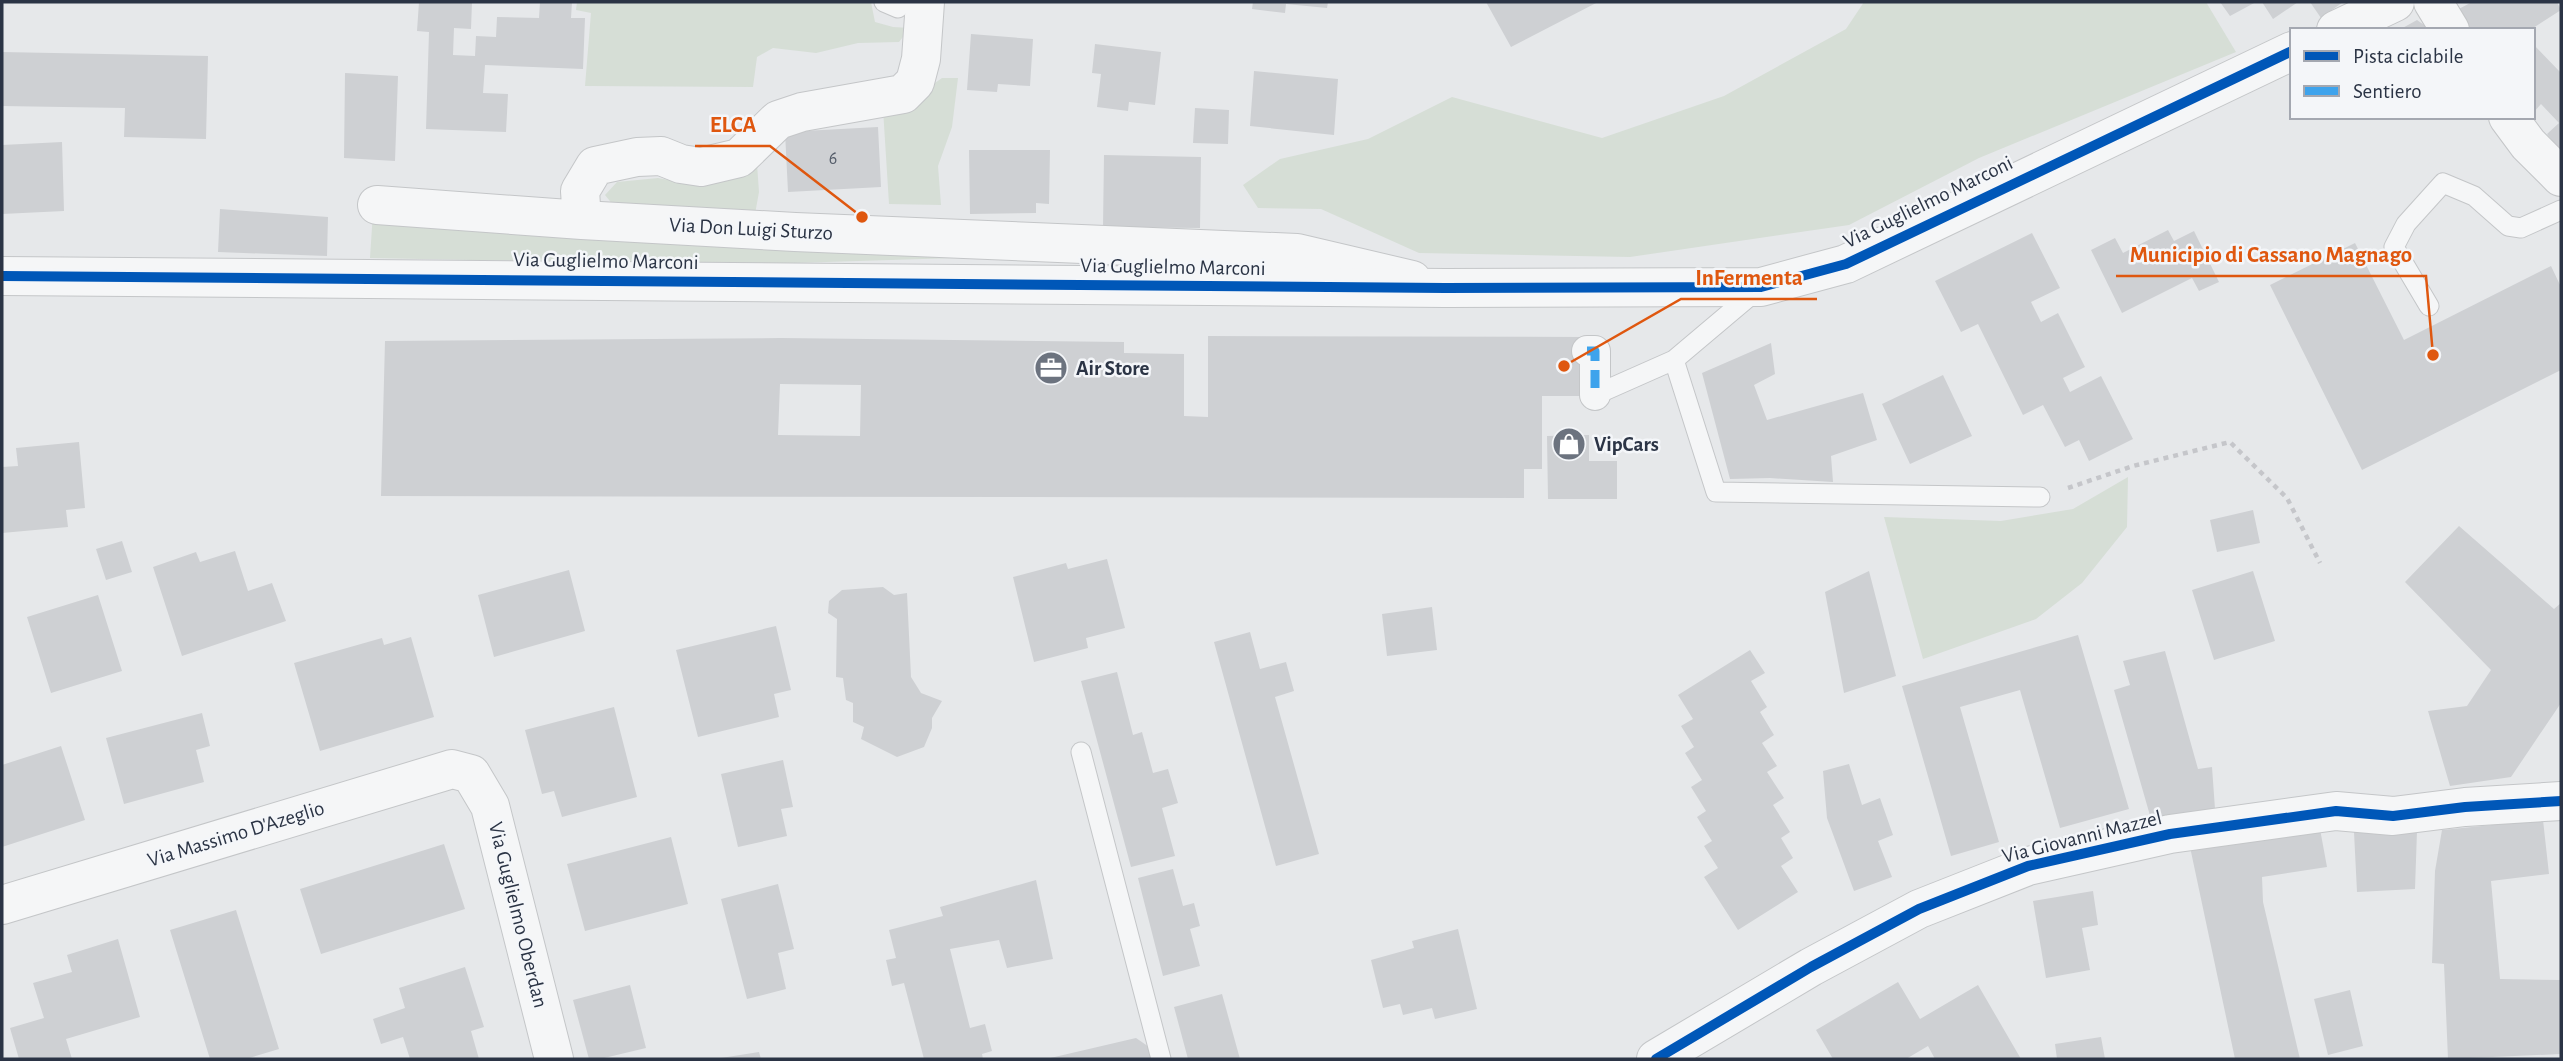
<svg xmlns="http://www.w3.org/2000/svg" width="2563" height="1061" font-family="'Alegreya Sans',sans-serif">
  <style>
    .green { fill: #d6ded6 }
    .building { fill: #ced0d3; fill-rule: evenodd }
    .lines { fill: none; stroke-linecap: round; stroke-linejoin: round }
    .service-casing { stroke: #c4c6c8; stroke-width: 21 }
    .pedestrian-casing { stroke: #c4c6c8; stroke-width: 32 }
    .minor-casing { stroke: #c4c6c8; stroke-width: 40 }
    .tertiary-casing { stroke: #c4c6c8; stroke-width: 40 }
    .path { stroke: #c5c6ca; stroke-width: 4.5; stroke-dasharray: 5 5; stroke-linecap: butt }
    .service { stroke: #f5f6f7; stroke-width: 19 }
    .pedestrian { stroke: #f5f6f7; stroke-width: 30 }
    .minor { stroke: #f5f6f7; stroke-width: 38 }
    .tertiary { stroke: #f5f6f7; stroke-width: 38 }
    .quiet { stroke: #3ea3ec; stroke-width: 9; stroke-dasharray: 18 9; stroke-linecap: butt }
    .cycleway-casing { stroke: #f4f6f9; stroke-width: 15 }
    .cycleway { stroke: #0057b8; stroke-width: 10 }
    .labels { text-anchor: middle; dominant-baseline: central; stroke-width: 5; stroke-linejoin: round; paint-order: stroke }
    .number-label { font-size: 18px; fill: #545c69 }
    .street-label { font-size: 21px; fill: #2b3445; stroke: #f4f6f9 }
    .poi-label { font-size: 21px; font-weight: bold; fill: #2b3445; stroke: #f4f6f9; text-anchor: start }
    .leader { fill: none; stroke: #df570f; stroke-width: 2.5 }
    .callout-dot { fill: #df570f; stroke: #f4f6f9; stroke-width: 2.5 }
    .callout-label { font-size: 23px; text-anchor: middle; font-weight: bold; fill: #df570f; stroke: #f4f6f9; stroke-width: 5; stroke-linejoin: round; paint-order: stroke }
  </style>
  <rect width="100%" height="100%" fill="#e6e8ea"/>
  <path class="green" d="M 577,2 L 871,2 L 875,22 L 893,27 L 910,28 L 899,42 L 858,43 L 816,53 L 773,48 L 757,57 L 753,87 L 585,86 L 591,13 L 576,10 Z
    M 1864,2 L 2206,2 L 2236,52 L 1979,158 L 1849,225 L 1630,257 L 1419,253 L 1321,209 L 1258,208 L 1243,185 L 1280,159 L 1368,139 L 1452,97 L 1602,138 L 1724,96 L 1846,29 Z
    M 942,78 L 958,78 L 952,127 L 938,166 L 941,205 L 889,204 L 883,109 L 925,90 Z
    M 757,164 L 759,192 L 755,214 L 618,211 L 605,195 L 617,182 L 658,178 L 679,182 Z
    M 373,212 L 840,252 L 955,258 L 733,265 L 370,258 Z
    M 2128,477 L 2127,527 L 2082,583 L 2036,619 L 1923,659 L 1884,517 L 2001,521 L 2073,509 Z"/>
  <path class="building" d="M 419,2 L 472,2 L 471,29 L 454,28 L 453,55 L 475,56 L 476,36 L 496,37 L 497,17 L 539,18 L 540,2 L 572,2 L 571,18 L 585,18 L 583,69 L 485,65 L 483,93 L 508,94 L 506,132 L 426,129 L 429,32 L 417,31 Z
    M 1253,2 L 1328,2 L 1327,8 L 1286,4 L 1285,13 L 1252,9 Z
    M 1486,2 L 1598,2 L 1511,47 Z
    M 2220,2 L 2256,2 L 2230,16 Z
    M 2262,2 L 2298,2 L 2273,19 Z
    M 2310,2 L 2343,2 L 2321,18 Z
    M 2472,2 L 2557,2 L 2561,10 L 2530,30 L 2465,30 L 2455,11 Z
    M 2417,20 L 2431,30 L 2399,30 Z
    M 971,34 L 1033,39 L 1030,86 L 998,84 L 997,92 L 967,90 Z
    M 1095,44 L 1161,52 L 1155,105 L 1129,102 L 1128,111 L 1097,107 L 1101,74 L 1092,73 Z
    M 2533,44 L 2561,73 L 2561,152 L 2547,134 L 2559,123 L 2541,104 L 2533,113 Z
    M 2,52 L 208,56 L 206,139 L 124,137 L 125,108 L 2,106 Z
    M 1254,71 L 1338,79 L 1334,135 L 1250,126 Z
    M 345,73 L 398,76 L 395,161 L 344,158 Z
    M 1195,108 L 1229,110 L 1228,144 L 1193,143 Z
    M 878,127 L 881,187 L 788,192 L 785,132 Z
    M 62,142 L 64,211 L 2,214 L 2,145 Z
    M 969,150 L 1050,150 L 1049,204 L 1036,203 L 1036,213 L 970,214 Z
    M 1104,155 L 1201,157 L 1200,228 L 1103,227 Z
    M 220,209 L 328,217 L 327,256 L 218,252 Z
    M 2168,230 L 2174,241 L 2194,231 L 2219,282 L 2199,291 L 2192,278 L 2122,313 L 2091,250 L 2115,238 L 2123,253 Z
    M 2032,233 L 2060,288 L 2031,302 L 2041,322 L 2058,313 L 2085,367 L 2063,378 L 2070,392 L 2101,376 L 2133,439 L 2089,461 L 2079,440 L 2065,447 L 2043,405 L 2023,415 L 1978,324 L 1961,332 L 1935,281 Z
    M 2355,243 L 2404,340 L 2551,266 L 2561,287 L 2561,370 L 2362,470 L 2270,285 Z
    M 1208,336 L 1586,337 L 1587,396 L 1542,396 L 1542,469 L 1524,469 L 1524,498 L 381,496 L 385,341 L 781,338 L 1124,342 L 1124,353 L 1184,354 L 1184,416 L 1208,417 ZM 780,384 L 861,385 L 860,436 L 778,435 Z
    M 1771,343 L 1775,374 L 1754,385 L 1767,420 L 1863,393 L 1877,440 L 1831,456 L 1833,482 L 1770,478 L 1730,479 L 1702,373 Z
    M 1943,375 L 1972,436 L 1910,464 L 1882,404 Z
    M 1589,435 L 1589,461 L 1617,461 L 1617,499 L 1548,499 L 1547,436 Z
    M 79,442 L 85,508 L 66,510 L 68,527 L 2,533 L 2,467 L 18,466 L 16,448 Z
    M 2253,510 L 2260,543 L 2217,552 L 2210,520 Z
    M 2459,526 L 2554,609 L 2561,603 L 2561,703 L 2511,777 L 2450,786 L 2428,711 L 2467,706 L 2491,670 L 2405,582 Z
    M 122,541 L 132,572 L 106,580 L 96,549 Z
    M 235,551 L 248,591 L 272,583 L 286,621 L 182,656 L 153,567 L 196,552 L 200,562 Z
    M 1107,559 L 1125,628 L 1086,638 L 1088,648 L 1034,662 L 1013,577 L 1066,563 L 1068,569 Z
    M 569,570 L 585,631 L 494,657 L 478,595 Z
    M 1869,571 L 1896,676 L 1844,693 L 1825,592 Z
    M 2253,571 L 2275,641 L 2214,660 L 2192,590 Z
    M 883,587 L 894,595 L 907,593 L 911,677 L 921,693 L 942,701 L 932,718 L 932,728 L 924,747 L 897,757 L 861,739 L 864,727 L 853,722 L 853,703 L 846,700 L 843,678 L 836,677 L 837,619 L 828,613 L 829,601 L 842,590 Z
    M 98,595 L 122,671 L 51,693 L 27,617 Z
    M 1432,607 L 1437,650 L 1387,656 L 1382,614 Z
    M 776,626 L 791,690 L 774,694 L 779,717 L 698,737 L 676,650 Z
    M 1250,632 L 1260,669 L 1286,662 L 1294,691 L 1275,697 L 1319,854 L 1276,866 L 1214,642 Z
    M 2078,635 L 2129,809 L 2060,828 L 2020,690 L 1960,707 L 1999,842 L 1951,856 L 1902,686 Z
    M 411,637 L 434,717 L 320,751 L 294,663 L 382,638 L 384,645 Z
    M 1750,650 L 1765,673 L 1751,681 L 1767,707 L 1760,712 L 1774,735 L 1762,743 L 1777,766 L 1767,772 L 1784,798 L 1773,805 L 1790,832 L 1781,838 L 1793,858 L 1781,866 L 1798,892 L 1738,930 L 1704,877 L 1718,868 L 1704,846 L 1712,841 L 1697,817 L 1706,811 L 1691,787 L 1702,780 L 1685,753 L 1694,747 L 1681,726 L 1693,719 L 1678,695 Z
    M 2165,651 L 2198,769 L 2212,767 L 2215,809 L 2151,819 L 2114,690 L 2130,685 L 2123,661 Z
    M 1117,672 L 1133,735 L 1142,732 L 1153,773 L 1168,769 L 1178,803 L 1162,808 L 1175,856 L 1131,867 L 1081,681 Z
    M 614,707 L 637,797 L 562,817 L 554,791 L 542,794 L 525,730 Z
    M 202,713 L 210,746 L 196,750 L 204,782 L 124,804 L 106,738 Z
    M 61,746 L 85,820 L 2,847 L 2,765 Z
    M 783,760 L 793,807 L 781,809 L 787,836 L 738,847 L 721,774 Z
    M 1849,764 L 1862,805 L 1880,798 L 1893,835 L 1878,841 L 1892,877 L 1854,891 L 1827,818 L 1823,771 Z
    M 2543,820 L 2549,874 L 2491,881 L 2500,979 L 2561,980 L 2561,1054 L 2448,1059 L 2444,964 L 2432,963 L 2435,871 L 2442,830 Z
    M 2320,829 L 2327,867 L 2262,877 L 2263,902 L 2300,1059 L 2235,1059 L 2190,847 Z
    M 2417,831 L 2415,889 L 2357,892 L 2354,832 Z
    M 671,837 L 688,904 L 585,931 L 567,864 Z
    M 444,844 L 465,909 L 321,954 L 300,889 Z
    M 1173,869 L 1183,906 L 1194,903 L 1200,926 L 1190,929 L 1200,966 L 1163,976 L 1138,878 Z
    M 1036,880 L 1053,959 L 1007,968 L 999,940 L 950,949 L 970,1028 L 985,1024 L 992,1051 L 982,1054 L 983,1059 L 924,1059 L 904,983 L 892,986 L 886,960 L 896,958 L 889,930 L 943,916 L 940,907 Z
    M 778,884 L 794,949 L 778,953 L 786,989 L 747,999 L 721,899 Z
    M 2093,891 L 2098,925 L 2082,928 L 2090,970 L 2046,978 L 2033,901 Z
    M 236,910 L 279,1049 L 246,1059 L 210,1059 L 170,930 Z
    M 1458,929 L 1477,1009 L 1435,1019 L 1432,1008 L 1403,1015 L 1400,1004 L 1383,1008 L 1371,960 L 1414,948 L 1412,941 Z
    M 118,939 L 140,1017 L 66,1039 L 72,1059 L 19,1059 L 10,1028 L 44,1018 L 33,983 L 72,972 L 67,955 Z
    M 465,967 L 484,1027 L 471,1031 L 479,1059 L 410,1059 L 403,1037 L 381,1044 L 373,1019 L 405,1008 L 399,988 Z
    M 1898,982 L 1920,1019 L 1978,985 L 2021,1059 L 1935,1059 L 1928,1046 L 1906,1059 L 1833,1059 L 1816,1030 Z
    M 630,985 L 646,1048 L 600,1059 L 589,1059 L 573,1000 Z
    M 2350,990 L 2363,1046 L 2328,1055 L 2314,999 Z
    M 1222,994 L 1240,1059 L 1188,1059 L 1174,1007 Z
    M 2101,1037 L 2105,1059 L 2057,1059 L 2055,1044 Z
    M 1136,1038 L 1152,1049 L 1152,1059 L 1046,1059 Z
    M 759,1052 L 761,1059 L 721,1059 L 721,1058 Z"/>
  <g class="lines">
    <defs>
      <path id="service" d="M 884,2 L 898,8
        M 2429,306 L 2394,247 L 2406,224 L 2443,183 L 2474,196 L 2508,226 L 2521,228 L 2561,210
        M 1674,360 L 1716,492 L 2040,497
        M 1595,395 L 1674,360 L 1757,290
        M 1081,752 L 1161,1059"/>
      <path id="pedestrian" d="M 1587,351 L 1595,351 L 1595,395"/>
      <path id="minor" d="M 925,2 L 921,59 L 915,82 L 903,94 L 802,112 L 778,120 L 739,158 L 701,167 L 681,164 L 661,156 L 637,157 L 595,166 L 580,191 L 582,220 L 795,232 L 1297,253 L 1412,280
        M 2433,2 L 2450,30
        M 2508,117 L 2528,144 L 2561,177
        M 377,205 L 582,220
        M 2,905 L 452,769 L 471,774 L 490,806 L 554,1059
        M 1656,1059 L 1811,967 L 1919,909 L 2028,866 L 2170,834 L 2336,811 L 2393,816 L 2465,807 L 2561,801"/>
      <path id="tertiary" d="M 2336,30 L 2395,2
        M 2,276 L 1445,288 L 1761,287 L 1846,264 L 2292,51"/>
    </defs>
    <use href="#service" class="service-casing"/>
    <use href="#pedestrian" class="pedestrian-casing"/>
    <use href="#minor" class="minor-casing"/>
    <use href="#tertiary" class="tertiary-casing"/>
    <path class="path" d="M 2068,488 L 2133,466 L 2230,442 L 2287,498 L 2320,563"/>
    <use href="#service" class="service"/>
    <use href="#pedestrian" class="pedestrian"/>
    <use href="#minor" class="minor"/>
    <use href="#tertiary" class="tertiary"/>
    <path class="quiet" d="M 1587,351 L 1595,351 L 1595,395"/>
    <defs>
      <path id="cycleway" d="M 2,276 L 1445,288 L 1761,287 L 1846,264 L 2292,51
        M 1656,1059 L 1811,967 L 1919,909 L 2028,866 L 2170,834 L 2336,811 L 2393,816 L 2465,807 L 2561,801"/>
    </defs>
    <use href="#cycleway" class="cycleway-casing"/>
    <use href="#cycleway" class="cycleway"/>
  </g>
  <defs>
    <symbol id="office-disc" viewBox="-11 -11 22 22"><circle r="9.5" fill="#6c737f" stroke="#f4f6f9"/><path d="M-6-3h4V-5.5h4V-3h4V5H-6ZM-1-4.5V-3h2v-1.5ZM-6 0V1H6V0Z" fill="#fff"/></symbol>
    <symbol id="shop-disc" viewBox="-11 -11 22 22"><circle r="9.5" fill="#6c737f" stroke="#f4f6f9"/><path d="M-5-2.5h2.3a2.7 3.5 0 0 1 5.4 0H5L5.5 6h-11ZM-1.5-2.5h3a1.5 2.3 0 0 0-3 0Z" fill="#fff"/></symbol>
  </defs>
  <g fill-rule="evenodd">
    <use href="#office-disc" x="1032" y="349" width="38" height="38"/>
    <use href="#shop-disc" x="1550" y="425" width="38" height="38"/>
  </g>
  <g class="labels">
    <g class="number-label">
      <text x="833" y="159">6</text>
    </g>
    <g class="street-label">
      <text transform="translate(1928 202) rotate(-26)">Via Guglielmo Marconi</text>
      <text transform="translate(751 229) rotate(3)">Via Don Luigi Sturzo</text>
      <text transform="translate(606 261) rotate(1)">Via Guglielmo Marconi</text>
      <text transform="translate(1173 267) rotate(1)">Via Guglielmo Marconi</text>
      <text transform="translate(236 834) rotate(-17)">Via Massimo D'Azeglio</text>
      <text transform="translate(2082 837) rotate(-14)">Via Giovanni Mazzel</text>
      <text transform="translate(518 915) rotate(76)">Via Guglielmo Oberdan</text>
    </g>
    <g class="poi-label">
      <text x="1076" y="368">Air Store</text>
      <text x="1594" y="444">VipCars</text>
    </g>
  </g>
  <path class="leader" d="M862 217L770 146H695M2433 355L2426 276H2116M1564 366L1681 299H1817"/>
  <g class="callout-dot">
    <circle cx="862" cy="217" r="7"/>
    <circle cx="2433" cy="355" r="7"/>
    <circle cx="1564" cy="366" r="7"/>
  </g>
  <g class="callout-label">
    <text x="733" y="132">ELCA</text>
    <text x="2271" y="262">Municipio di Cassano Magnago</text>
    <text x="1749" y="285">InFermenta</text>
  </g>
  <rect width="2563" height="1061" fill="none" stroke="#2b3445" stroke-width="7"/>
  <rect x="2290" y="28" width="245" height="91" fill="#f4f6f9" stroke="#a4a8b1" stroke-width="2"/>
  <rect x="2304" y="51" width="35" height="10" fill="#0057b8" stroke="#a4a8b1" stroke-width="2"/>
  <text x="2353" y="63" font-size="21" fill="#2b3445">Pista ciclabile</text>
  <rect x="2304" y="86" width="35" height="10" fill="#3ea3ec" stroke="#a4a8b1" stroke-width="2"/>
  <text x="2353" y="98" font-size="21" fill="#2b3445">Sentiero</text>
</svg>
